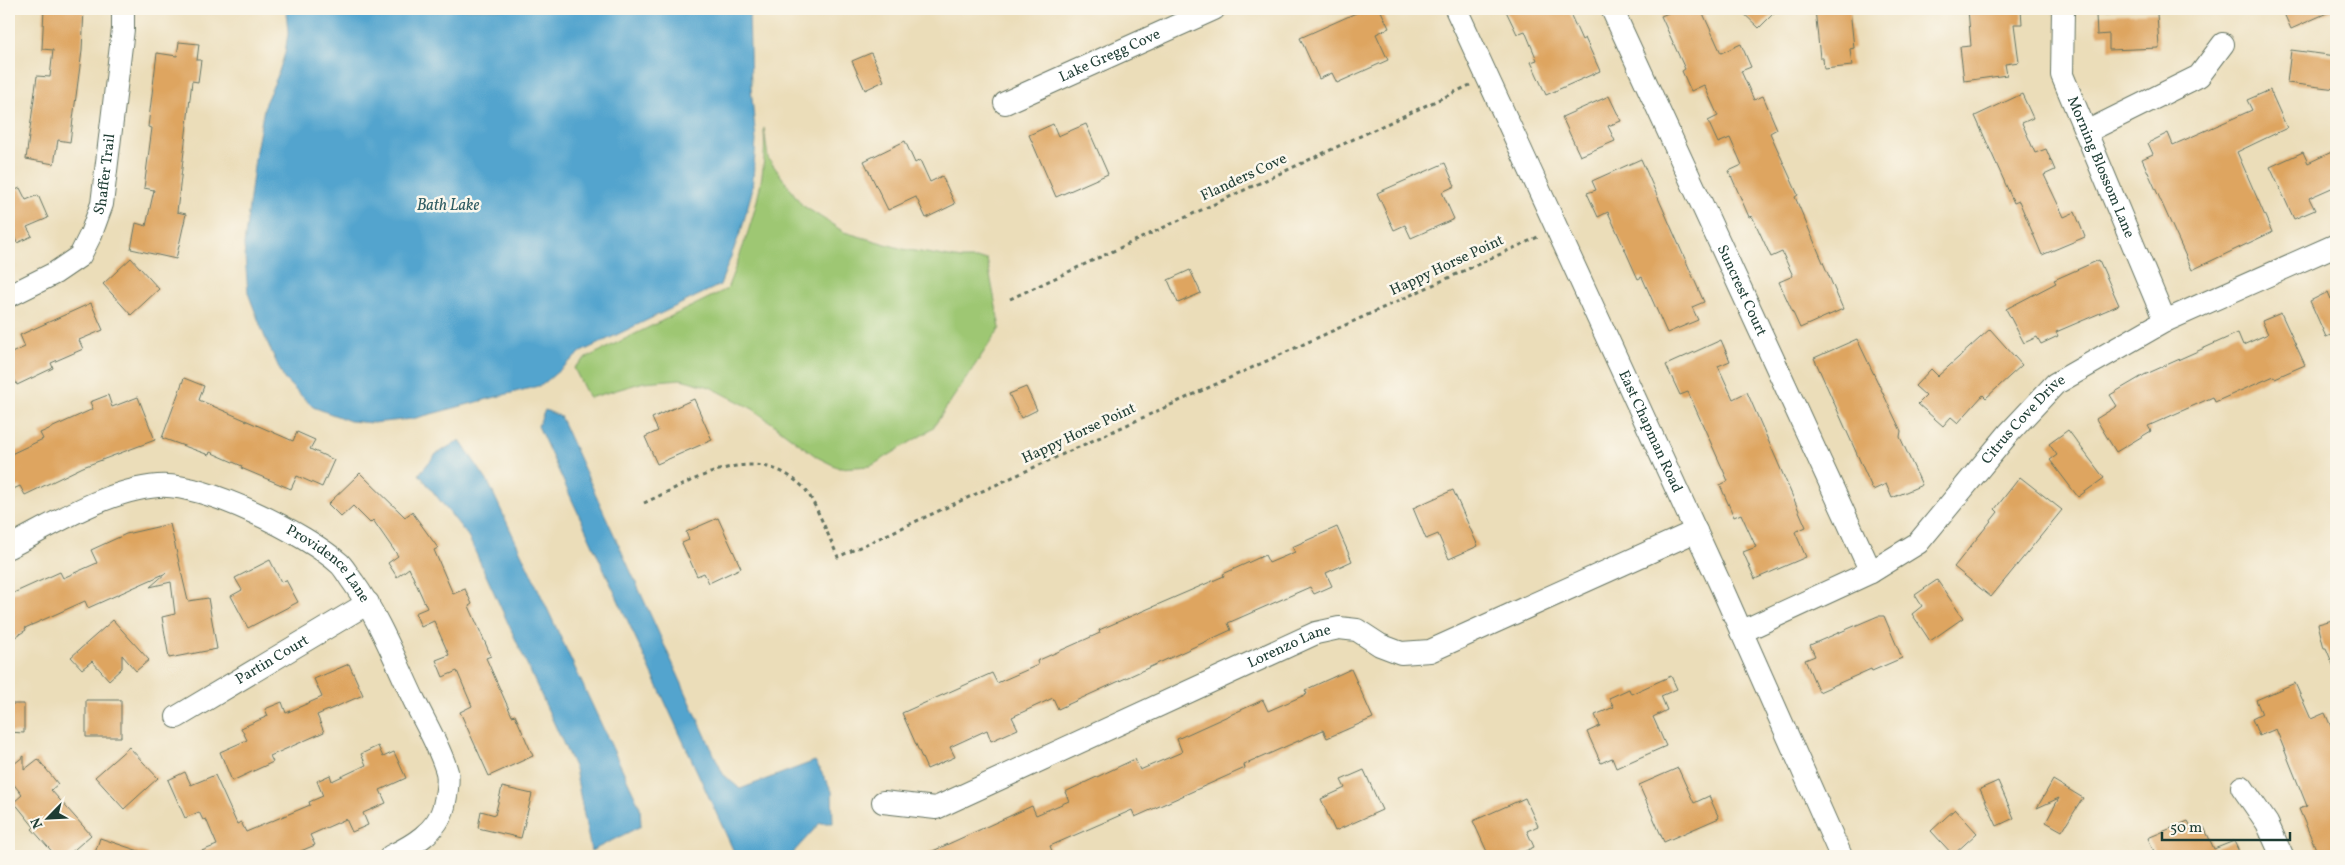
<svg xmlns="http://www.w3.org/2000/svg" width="2345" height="865" font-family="Vollkorn,serif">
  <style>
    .green { fill: #9ec773; stroke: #5e8254 }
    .water { fill: #53a4ce; stroke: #397081 }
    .building { fill: #dea561 }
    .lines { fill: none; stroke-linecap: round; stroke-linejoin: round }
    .minor-casing { stroke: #667563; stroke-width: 24 }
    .path { stroke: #667563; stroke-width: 3; stroke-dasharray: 4 4; stroke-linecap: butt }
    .minor { stroke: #fff; stroke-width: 22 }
    .labels { text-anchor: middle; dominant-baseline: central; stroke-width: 5; stroke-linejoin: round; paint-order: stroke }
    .street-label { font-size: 15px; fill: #1f3d34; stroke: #fbf7ec }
    .water-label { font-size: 16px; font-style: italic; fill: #2f5c62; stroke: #fbf7ec }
  </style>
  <rect width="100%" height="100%" fill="#fbf7ec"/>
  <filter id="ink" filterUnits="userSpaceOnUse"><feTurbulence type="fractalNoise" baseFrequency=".02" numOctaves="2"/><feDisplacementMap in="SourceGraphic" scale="10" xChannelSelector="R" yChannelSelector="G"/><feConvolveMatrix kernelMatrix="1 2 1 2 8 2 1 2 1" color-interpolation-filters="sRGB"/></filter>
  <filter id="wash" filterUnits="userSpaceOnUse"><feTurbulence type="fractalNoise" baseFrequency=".0096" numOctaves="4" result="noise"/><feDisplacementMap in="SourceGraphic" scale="20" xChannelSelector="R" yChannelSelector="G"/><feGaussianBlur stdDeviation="1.12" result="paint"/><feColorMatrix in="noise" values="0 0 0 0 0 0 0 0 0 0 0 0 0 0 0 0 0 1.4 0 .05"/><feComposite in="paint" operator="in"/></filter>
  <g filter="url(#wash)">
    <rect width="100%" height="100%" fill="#ebddb9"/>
    <path class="green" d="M 764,128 L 768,158 L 802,205 L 844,232 L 903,249 L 961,259 L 987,259 L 1000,328 L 932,429 L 871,466 L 839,468 L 817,457 L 753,409 L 710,387 L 681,379 L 644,382 L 589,398 L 574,368 L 586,358 L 727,289 C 747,237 768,185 764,128 Z"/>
    <path class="water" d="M 286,9 L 749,9 L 751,87 L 756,141 L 752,191 L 742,228 L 720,285 L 581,352 L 542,385 L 412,419 L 373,423 L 350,421 L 313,407 L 284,379 L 264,335 L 248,293 L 244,245 L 256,151 L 265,103 L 277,77 L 285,53 L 288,33 Z
      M 545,410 L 560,416 L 723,774 L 740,789 L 815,761 L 832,791 L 833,823 L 820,823 L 790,856 L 736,856 L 538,426 Z
      M 460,440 L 488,482 L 640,807 L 641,826 L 591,851 L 575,769 L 468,536 L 419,474 L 436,454 Z"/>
    <g id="blocks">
      <path class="building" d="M 44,9 L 84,9 L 82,51 L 70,142 L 58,140 L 54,164 L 26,159 L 37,76 L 50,77 L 53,50 L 42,49 Z
        M 1365,9 L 1380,9 L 1389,28 L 1376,34 L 1388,60 L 1337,83 L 1332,73 L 1319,79 L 1300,38 Z
        M 1505,9 L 1568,9 L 1582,40 L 1585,38 L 1600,71 L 1546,95 L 1531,62 L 1537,60 L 1525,31 L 1517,34 Z
        M 1678,9 L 1701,9 L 1721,53 L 1741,44 L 1751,67 L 1741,71 L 1754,100 L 1763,96 L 1777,129 L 1770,133 L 1798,195 L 1795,197 L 1843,309 L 1800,328 L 1779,282 L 1793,276 L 1782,252 L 1771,257 L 1752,216 L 1749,217 L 1729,171 L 1742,165 L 1730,138 L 1718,143 L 1708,121 L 1718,116 L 1704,85 L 1691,91 L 1682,71 L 1685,69 L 1661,16 Z
        M 1739,9 L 1778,9 L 1759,28 Z
        M 1815,9 L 1850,9 L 1854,48 L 1850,49 L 1852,66 L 1824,69 L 1823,58 L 1820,58 Z
        M 1968,9 L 2021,9 L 2022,24 L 2014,24 L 2019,62 L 2005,64 L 2007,75 L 1964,81 L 1960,47 L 1971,46 Z
        M 2282,9 L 2336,9 L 2291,29 Z
        M 2157,13 L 2159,48 L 2109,50 L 2109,34 L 2097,35 L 2096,15 Z
        M 179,42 L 199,44 L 197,60 L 201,60 L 198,82 L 192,81 L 177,212 L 186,214 L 176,259 L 131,249 L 136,223 L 146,226 L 154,190 L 144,188 L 152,128 L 148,127 L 157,53 L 177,56 Z
        M 2291,50 L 2336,56 L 2336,89 L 2287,83 Z
        M 871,53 L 884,81 L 865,90 L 852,61 Z
        M 2270,90 L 2287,128 L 2237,152 L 2272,232 L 2192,270 L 2142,159 L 2153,154 L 2148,143 L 2168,133 L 2173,145 L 2225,122 L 2252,110 L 2247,100 Z
        M 2022,94 L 2033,118 L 2022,123 L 2035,153 L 2046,149 L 2055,170 L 2044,175 L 2064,217 L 2075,212 L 2085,237 L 2042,255 L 2019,201 L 2014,203 L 1975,116 Z
        M 1609,96 L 1621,121 L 1608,126 L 1615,141 L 1580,156 L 1562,117 Z
        M 1053,124 L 1058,136 L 1086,124 L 1108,174 L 1056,197 L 1029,135 Z
        M 905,141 L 915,163 L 920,160 L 930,182 L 942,176 L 955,204 L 926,218 L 916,197 L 888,210 L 864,161 Z
        M 2336,150 L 2336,186 L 2309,198 L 2315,210 L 2294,219 L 2270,167 L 2303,152 L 2308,163 Z
        M 1641,159 L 1704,302 L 1692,307 L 1698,320 L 1667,333 L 1642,277 L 1638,279 L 1608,212 L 1598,217 L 1587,193 L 1596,190 L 1592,181 Z
        M 1445,163 L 1455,186 L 1442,192 L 1454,219 L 1411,238 L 1405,225 L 1394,230 L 1377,193 Z
        M 20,188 L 26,200 L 38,195 L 48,218 L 27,227 L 32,236 L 17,243 L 9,225 L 9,193 Z
        M 131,258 L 159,289 L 131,315 L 103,284 Z
        M 2099,260 L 2119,305 L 2056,332 L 2058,336 L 2041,344 L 2037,337 L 2024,343 L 2006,309 L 2056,283 L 2054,280 Z
        M 1190,270 L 1201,293 L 1178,303 L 1168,280 Z
        M 2328,292 L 2331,299 L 2336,297 L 2336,333 L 2326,337 L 2310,301 Z
        M 91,303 L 103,330 L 79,340 L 83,349 L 51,363 L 53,368 L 17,385 L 9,367 L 9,354 L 25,347 L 20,335 Z
        M 2281,313 L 2305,365 L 2275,378 L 2274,376 L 2215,402 L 2213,397 L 2148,426 L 2151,431 L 2116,452 L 2096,419 L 2117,406 L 2110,395 L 2144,375 L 2238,333 L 2243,345 L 2268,334 L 2262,321 Z
        M 1990,329 L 2022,365 L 1986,398 L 1983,395 L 1958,423 L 1951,417 L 1943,426 L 1918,404 L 1926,396 L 1915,386 L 1931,369 L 1938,376 Z
        M 1857,339 L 1901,431 L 1900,437 L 1922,485 L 1892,498 L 1886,484 L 1873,490 L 1814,358 Z
        M 1721,340 L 1730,361 L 1718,366 L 1733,399 L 1747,392 L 1806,527 L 1795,532 L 1806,557 L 1755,579 L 1743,552 L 1756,547 L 1741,514 L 1734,517 L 1720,485 L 1728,481 L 1688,392 L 1680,395 L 1666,365 Z
        M 184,378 L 204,386 L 199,400 L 293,441 L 297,432 L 315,440 L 310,449 L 334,460 L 322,487 L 297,476 L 291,489 L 241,468 L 242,466 L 210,452 L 209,455 L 162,438 Z
        M 1026,387 L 1037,410 L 1021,418 L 1009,394 Z
        M 108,395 L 112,407 L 138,397 L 155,440 L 83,467 L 25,495 L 20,486 L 9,491 L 9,455 L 43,439 L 40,433 L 93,409 L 90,402 Z
        M 694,399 L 712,440 L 657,464 L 645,437 L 658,431 L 652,418 Z
        M 2068,430 L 2104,478 L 2078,497 L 2050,460 L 2057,455 L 2049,444 Z
        M 360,473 L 405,517 L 412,512 L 438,548 L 434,550 L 453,594 L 465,589 L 472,604 L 469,606 L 491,656 L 486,658 L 512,716 L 515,715 L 533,756 L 489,776 L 460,712 L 472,706 L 457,671 L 443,677 L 436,660 L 449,655 L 434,621 L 421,627 L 415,613 L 427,608 L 409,568 L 397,577 L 388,563 L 398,556 L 373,520 L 370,523 L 353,506 L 341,517 L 328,504 Z
        M 2020,477 L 2062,510 L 1991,597 L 1954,567 L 1998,512 L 1995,509 Z
        M 1453,490 L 1478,546 L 1449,559 L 1438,534 L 1426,539 L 1413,508 Z
        M 718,518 L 741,568 L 709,583 L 704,573 L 697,576 L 682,543 L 689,540 L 686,532 Z
        M 170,524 L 188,601 L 208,598 L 217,649 L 169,658 L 162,617 L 175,614 L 171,582 L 150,587 L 166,573 L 88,608 L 85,601 L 25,628 L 26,630 L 9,641 L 9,595 L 60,572 L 63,578 L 97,563 L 91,550 L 126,534 Z
        M 1337,527 L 1352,561 L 1326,573 L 1332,586 L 1314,594 L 1310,587 L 1228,623 L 1231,630 L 1058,709 L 1053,698 L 1012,717 L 1018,729 L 991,741 L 987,730 L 950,747 L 955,757 L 927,769 L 902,713 L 992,673 L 997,683 L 1038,665 L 1037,661 L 1100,633 L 1099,630 L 1224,576 L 1223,574 L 1265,555 L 1269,563 L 1295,552 L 1292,547 Z
        M 270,560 L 281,582 L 286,580 L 298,602 L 248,628 L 231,596 L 242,590 L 235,578 Z
        M 1937,580 L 1963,618 L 1930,641 L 1912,614 L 1922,606 L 1915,595 Z
        M 1878,616 L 1884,616 L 1902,658 L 1872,671 L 1871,669 L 1819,692 L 1805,660 L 1815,656 L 1810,645 Z
        M 2336,619 L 2336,672 L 2326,648 L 2324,648 L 2318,624 Z
        M 113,620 L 149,660 L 136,671 L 122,655 L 122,668 L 109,680 L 92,661 L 82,669 L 71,657 Z
        M 349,664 L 363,695 L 317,715 L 324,732 L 270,756 L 273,762 L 232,781 L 220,752 L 247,740 L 241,728 L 268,716 L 265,709 L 282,702 L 286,713 L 322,697 L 314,679 Z
        M 1351,669 L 1373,718 L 1327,738 L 1323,730 L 1244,765 L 1245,768 L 1135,817 L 1132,810 L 1050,846 L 1054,856 L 922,856 L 1032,806 L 1036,815 L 1069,801 L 1065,792 L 1135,759 L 1140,770 L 1182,752 L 1177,739 L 1263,700 L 1268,711 L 1307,694 L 1305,690 Z
        M 1671,676 L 1677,689 L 1661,696 L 1667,710 L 1653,717 L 1666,746 L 1616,768 L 1612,758 L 1601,763 L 1587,732 L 1600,726 L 1595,715 L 1614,707 L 1609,698 L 1629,689 L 1631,694 Z
        M 2295,683 L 2311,719 L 2325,713 L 2336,738 L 2336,856 L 2319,856 L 2299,809 L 2307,806 L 2276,729 L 2259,736 L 2252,719 L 2262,714 L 2256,700 Z
        M 86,700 L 121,700 L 121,737 L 86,737 Z
        M 9,704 L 24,704 L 24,733 L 9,732 Z
        M 378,746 L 383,757 L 394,752 L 406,778 L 380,790 L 386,803 L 363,813 L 368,825 L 352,832 L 346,819 L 310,835 L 315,845 L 289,856 L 189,856 L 217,845 L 206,819 L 203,820 L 199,812 L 185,818 L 168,780 L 185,772 L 191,785 L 215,775 L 237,824 L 241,822 L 246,832 L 310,805 L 309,802 L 323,796 L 317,781 L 330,775 L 332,781 L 366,765 L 361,754 Z
        M 129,747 L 158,778 L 124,809 L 95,777 Z
        M 24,756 L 24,770 L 38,759 L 58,784 L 51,790 L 91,835 L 67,856 L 56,856 L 32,829 L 34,827 L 14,802 L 22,795 L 9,778 L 9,768 Z
        M 1678,768 L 1694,803 L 1709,796 L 1719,818 L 1664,842 L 1639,785 Z
        M 1364,770 L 1382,810 L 1335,831 L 1321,799 L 1345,788 L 1341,780 Z
        M 2053,780 L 2083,798 L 2062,831 L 2046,822 L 2059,798 L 2037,808 Z
        M 1998,781 L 2014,818 L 1997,826 L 1980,789 Z
        M 502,787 L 532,794 L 521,838 L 478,828 L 481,811 L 495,815 Z
        M 1525,798 L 1538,826 L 1527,831 L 1534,847 L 1515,856 L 1489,856 L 1473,821 Z
        M 1955,809 L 1977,833 L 1953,855 L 1931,831 Z
        M 2188,821 L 2194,832 L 2204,827 L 2214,849 L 2234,841 L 2241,856 L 2156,856 L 2148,838 Z
        M 100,838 L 148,854 L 148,856 L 94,856 Z"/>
    </g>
  </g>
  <g filter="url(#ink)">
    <use href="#blocks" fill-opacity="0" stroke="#667563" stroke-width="1"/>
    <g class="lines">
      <defs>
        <g id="minor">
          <path id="s1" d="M 1456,9 L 1722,588 L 1841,856"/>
          <path id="s2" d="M 1612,9 L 1871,572"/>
          <path id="s3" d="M 2063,9 L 2062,75 L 2165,321"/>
          <path id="s4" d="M 1005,103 L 1214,9"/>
          <path d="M 2086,132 L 2199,76 L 2223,44"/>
          <path id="s5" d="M 9,296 L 55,273 L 80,256 L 91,234 L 102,204 L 123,29 L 123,9"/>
          <path id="s6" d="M 9,547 C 54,524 107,490 158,486 C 203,482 307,534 340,564 C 345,569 349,577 353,582 C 379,618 395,660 414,700 C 425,723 440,747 447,772 C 449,781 446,797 444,806 C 438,831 412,846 391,856"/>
          <path id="s7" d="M 1741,632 L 1871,572 L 1918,543 L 2009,433 L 2055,384 L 2165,321 L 2336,245"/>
          <path id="s8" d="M 177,717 L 368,603"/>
          <path d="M 2242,787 L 2267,823 L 2282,856"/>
          <path id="s9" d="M 883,802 L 936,808 L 1316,633 L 1339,628 L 1357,630 L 1380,645 L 1401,653 L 1430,651 L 1696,531"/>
        </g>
      </defs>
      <use href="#minor" class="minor-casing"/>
      <path class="path" d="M 1010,299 L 1470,85
        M 644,503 C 695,480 755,439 804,488 C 813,497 831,542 838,557 L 1540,236"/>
      <use href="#minor" class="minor"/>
    </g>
  </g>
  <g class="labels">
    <g class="street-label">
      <text stroke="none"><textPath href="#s4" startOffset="115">Lake Gregg Cove</textPath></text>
      <text stroke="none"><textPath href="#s3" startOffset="166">Morning Blossom Lane</textPath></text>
      <text stroke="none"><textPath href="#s5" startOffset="168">Shaffer Trail</textPath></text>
      <text transform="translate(1244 178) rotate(-25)">Flanders Cove</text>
      <text transform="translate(1447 266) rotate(-25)">Happy Horse Point</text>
      <text stroke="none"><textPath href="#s2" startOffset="310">Suncrest Court</textPath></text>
      <text stroke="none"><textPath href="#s7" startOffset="361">Citrus Cove Drive</textPath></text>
      <text stroke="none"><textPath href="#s1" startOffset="465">East Chapman Road</textPath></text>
      <text transform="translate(1079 434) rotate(-25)">Happy Horse Point</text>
      <text stroke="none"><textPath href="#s6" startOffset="354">Providence Lane</textPath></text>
      <text stroke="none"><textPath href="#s9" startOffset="442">Lorenzo Lane</textPath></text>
      <text stroke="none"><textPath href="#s8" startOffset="111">Partin Court</textPath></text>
    </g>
    <g class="water-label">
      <text x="448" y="206">Bath Lake</text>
    </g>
  </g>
  <rect width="2345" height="865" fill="none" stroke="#fbf7ec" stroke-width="30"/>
  <g transform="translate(48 818) rotate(246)" stroke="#fbf7ec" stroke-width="4" paint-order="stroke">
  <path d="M0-4L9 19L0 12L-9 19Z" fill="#1f3d34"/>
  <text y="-8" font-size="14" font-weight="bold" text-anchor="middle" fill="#1f3d34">N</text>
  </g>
  <path d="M2162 832v8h128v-8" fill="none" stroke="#1f3d34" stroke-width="2.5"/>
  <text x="2170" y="832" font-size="15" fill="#1f3d34" stroke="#fbf7ec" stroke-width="4" paint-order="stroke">50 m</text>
</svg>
